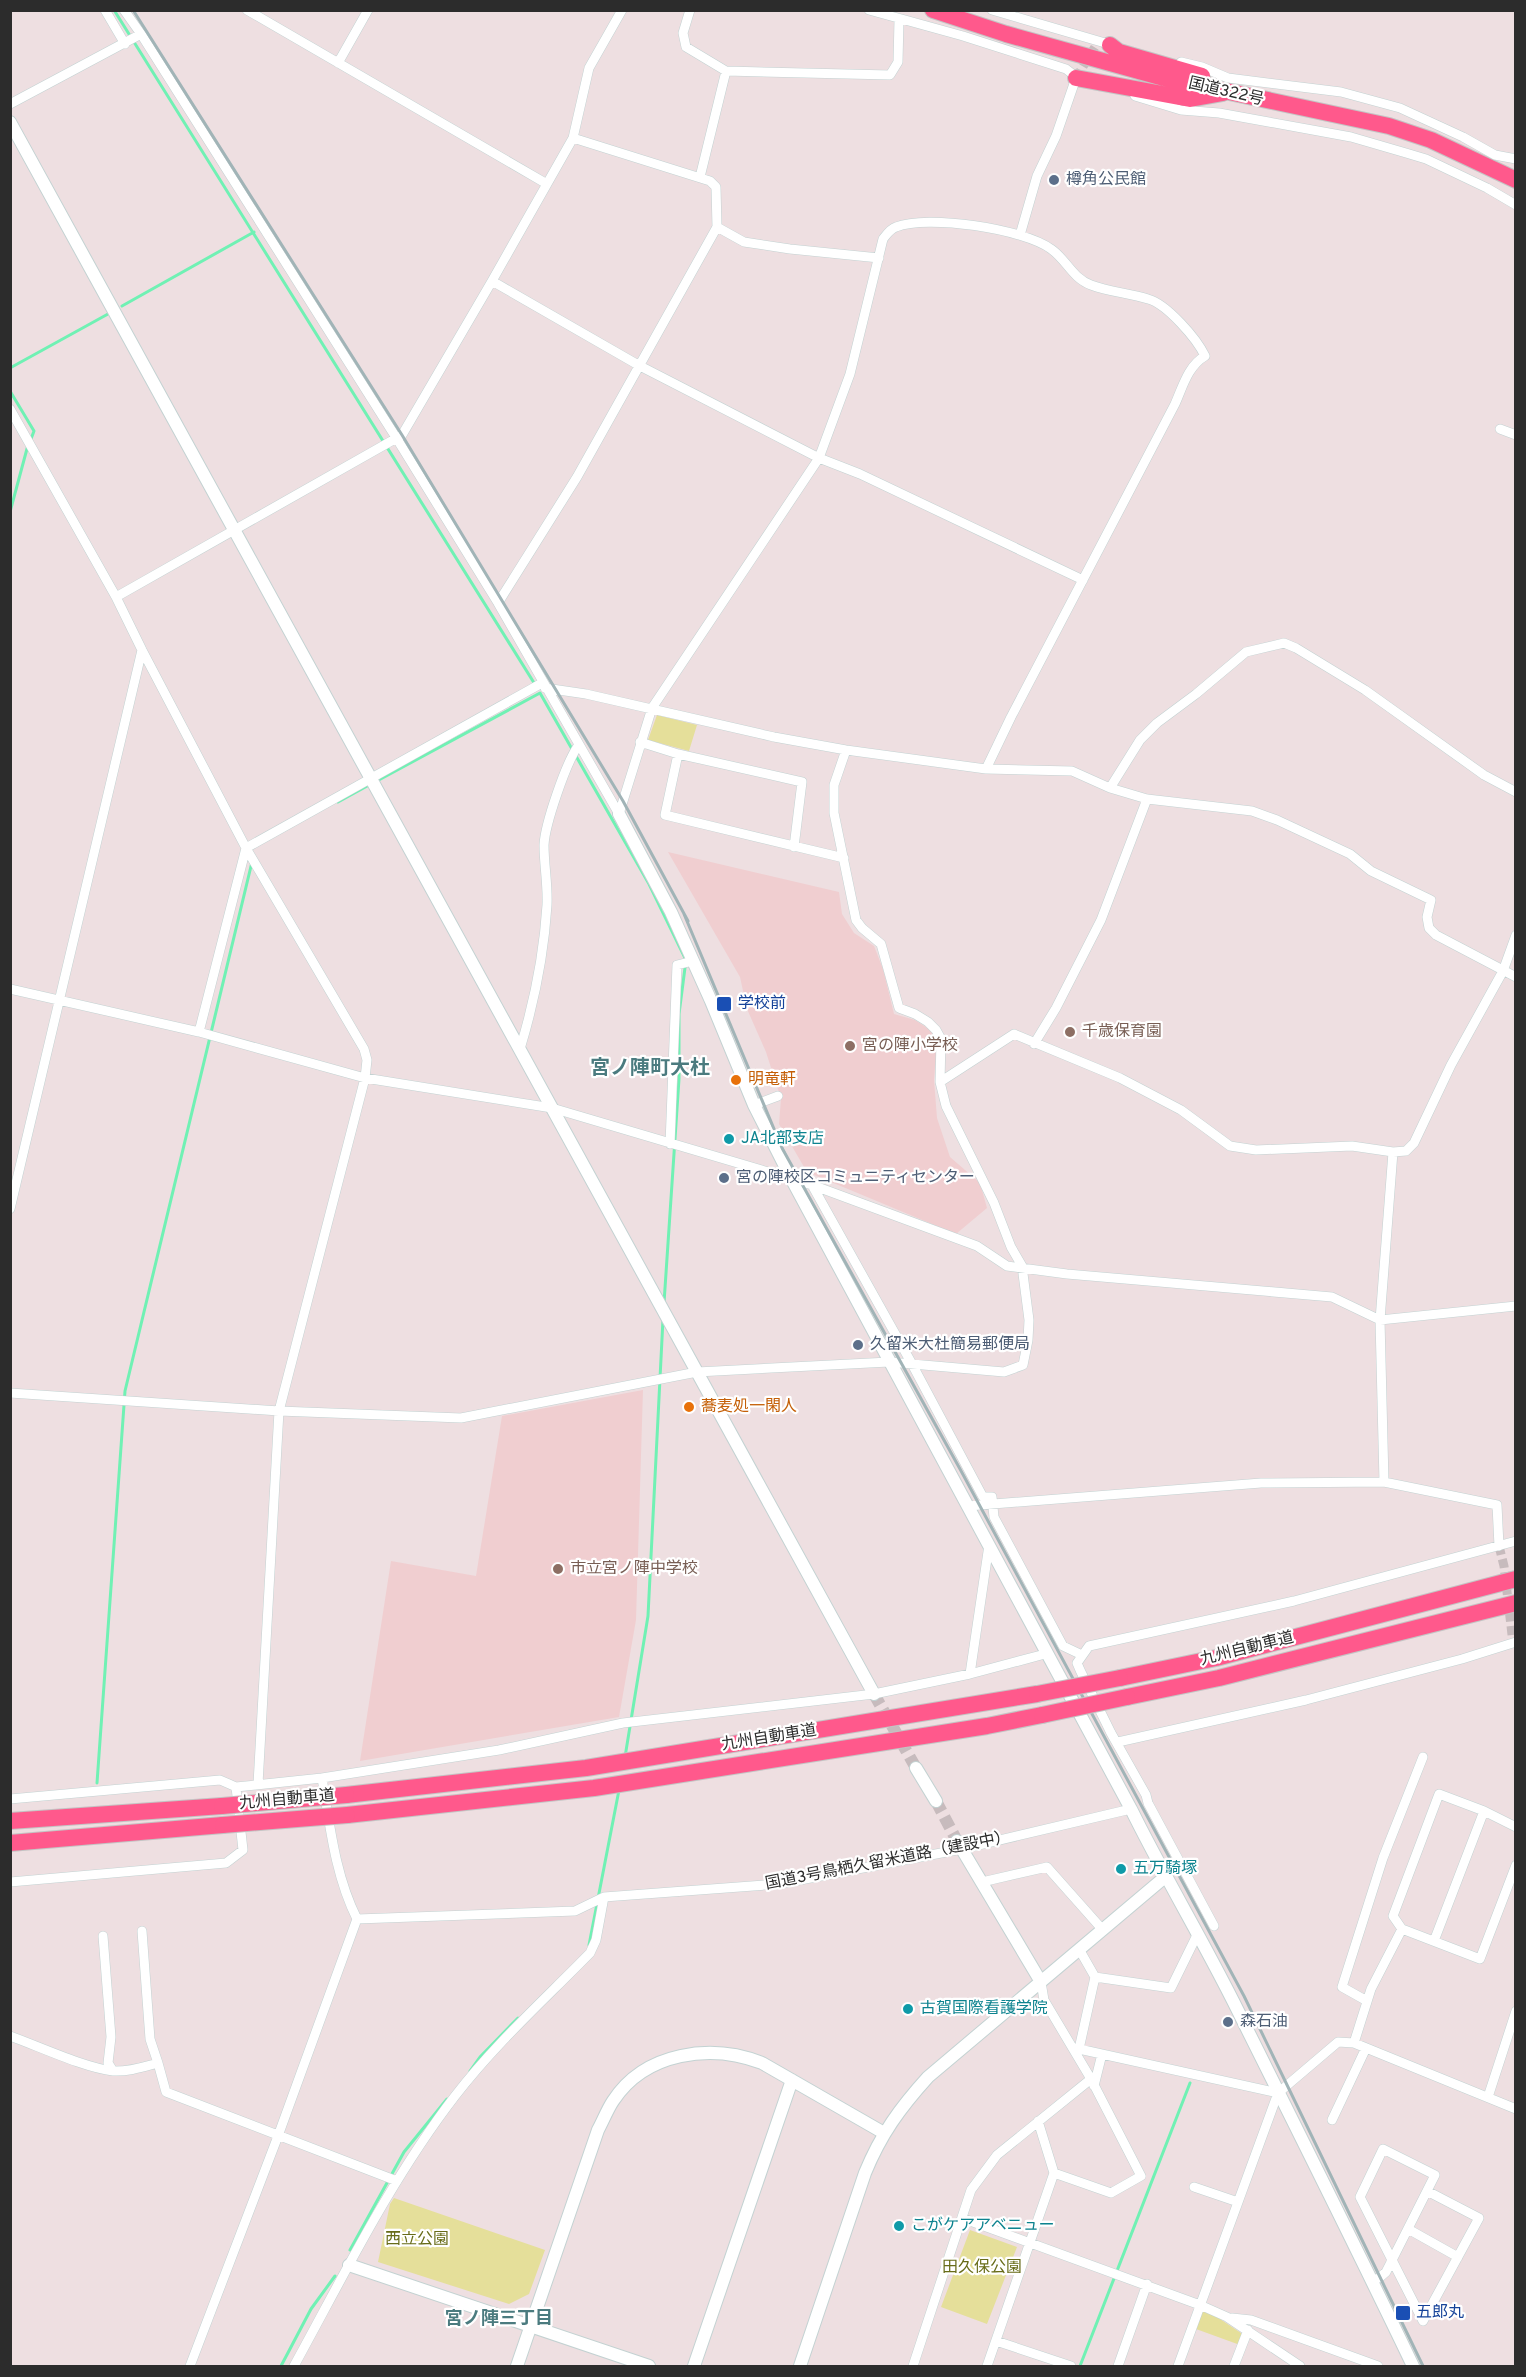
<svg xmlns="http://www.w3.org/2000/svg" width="1526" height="2377" font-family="Overpass,'Noto Sans JP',sans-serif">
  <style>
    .education { fill: #f0ced0 }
    .green { fill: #e5df9a }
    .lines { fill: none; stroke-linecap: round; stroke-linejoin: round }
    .stream { stroke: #70f1b4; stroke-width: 3 }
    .street-tunnel { stroke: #c7bbbd; stroke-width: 9; stroke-dasharray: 9 4.5; stroke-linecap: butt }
    .secondary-tunnel { stroke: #c7bbbd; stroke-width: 12; stroke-dasharray: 12 6; stroke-linecap: butt }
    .street-casing { stroke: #c3d2d2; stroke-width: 10 }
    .secondary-casing { stroke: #c3d2d2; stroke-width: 14 }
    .highway-casing { stroke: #c4c4c4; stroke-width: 18 }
    .street { stroke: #fff; stroke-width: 9 }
    .secondary { stroke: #fff; stroke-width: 12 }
    .highway { stroke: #ff598c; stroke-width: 16 }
    .rail { stroke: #a1b4b7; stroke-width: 3 }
    .highway-bridge-casing { stroke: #c4c4c4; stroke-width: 18; stroke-linecap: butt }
    .highway-bridge { stroke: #ff598c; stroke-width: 16 }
    .service-dot { fill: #5c6f8a; stroke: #fff; stroke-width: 2 }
    .transit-dot { fill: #1a4fb4; stroke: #fff; stroke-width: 2 }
    .education-dot { fill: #8d6e63; stroke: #fff; stroke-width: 2 }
    .food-dot { fill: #e8710a; stroke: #fff; stroke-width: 2 }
    .culture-dot { fill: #0f9aa8; stroke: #fff; stroke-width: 2 }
    .labels { text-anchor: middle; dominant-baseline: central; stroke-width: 4.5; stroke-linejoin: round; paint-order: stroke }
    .street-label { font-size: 16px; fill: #2c2c2c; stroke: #fff }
    .service-label { font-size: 16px; fill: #4e5e75; stroke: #fff; text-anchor: start }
    .transit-label { font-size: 16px; fill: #164399; stroke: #fff; text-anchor: start }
    .education-label { font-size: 16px; fill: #785e54; stroke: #fff; text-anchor: start }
    .food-label { font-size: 16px; fill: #c56008; stroke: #fff; text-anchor: start }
    .culture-label { font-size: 16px; fill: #0d838f; stroke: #fff; text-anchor: start }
    .park-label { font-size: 16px; fill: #686c19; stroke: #fff }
    .neighbourhood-label { font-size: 18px; font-weight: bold; fill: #4b7b7f; stroke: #fff }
    .quarter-label { font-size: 20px; font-weight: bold; fill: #4b7b7f; stroke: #fff }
  </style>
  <rect width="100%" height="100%" fill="#eedfe1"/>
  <path class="education" d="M 668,852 L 839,892 L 842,914 L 854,933 L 874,946 L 883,969 L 894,1014 L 915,1020 L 932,1031 L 937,1041 L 934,1080 L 937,1118 L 950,1157 L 980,1183 L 987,1208 L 956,1234 L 807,1172 L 779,1124 L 781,1099 L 766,1052 L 747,1009 L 740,977 Z
    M 643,1390 L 636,1620 L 619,1717 L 360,1761 L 391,1561 L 476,1576 L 502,1416 Z"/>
  <path class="green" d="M 657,715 L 697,725 L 689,751 L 648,740 Z
    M 394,2198 L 545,2250 L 529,2294 L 509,2304 L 378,2262 L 390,2204 Z
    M 970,2230 L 1017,2247 L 987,2324 L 941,2307 Z
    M 1202,2310 L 1211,2313 L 1244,2335 L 1240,2345 L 1196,2329 Z"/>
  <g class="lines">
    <path class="stream" d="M 114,10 L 536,686
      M 122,306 L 254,232
      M 10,368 L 108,314
      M 10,391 L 34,431 L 31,439
      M 10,512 L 28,445
      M 375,782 L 540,693 L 649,884 L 686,960 L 679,1014 L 679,1079 L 664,1303
      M 338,802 L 369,785
      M 625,1757 L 648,1616 L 663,1319
      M 97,1783 L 125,1391 L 252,862
      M 589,1945 L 619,1790
      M 470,2071 L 480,2057 L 518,2018
      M 350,2250 L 404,2152 L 447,2099
      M 281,2366 L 311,2309 L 335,2276
      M 1080,2366 L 1190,2083"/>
    <path class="street-tunnel" d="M 1076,78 L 1098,42
      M 1499,1546 L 1504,1566 L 1513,1643"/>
    <path class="secondary-tunnel" d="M 874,1694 L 916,1768
      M 936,1801 L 957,1841"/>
    <defs>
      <path id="street" d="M 105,10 L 125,44
        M 124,10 L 141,34 L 397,439 L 498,603 L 619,814
        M 247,10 L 547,184
        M 690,10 L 683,33 L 686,47 L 726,71 L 890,75 L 898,62 L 899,20
        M 869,10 L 963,36 L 1066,69 L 1079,79
        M 992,10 L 1112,45
        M 1181,62 L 1202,67 L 1228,78 L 1341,92 L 1400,108 L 1463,137 L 1495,155 L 1516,159
        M 338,63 L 368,10
        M 1135,96 L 1181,110 L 1219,113 L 1351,137 L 1406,153 L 1426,159 L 1487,188 L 1516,205
        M 10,104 L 141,34
        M 700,177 L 726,71
        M 717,227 L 744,242 L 790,249 L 879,258
        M 1020,235 L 1037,176 L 1056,136 L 1076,78
        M 492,281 L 640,366 L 819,458 L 860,474 L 1083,580
        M 10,409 L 116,597 L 142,650 L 246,848 L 364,1049 L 367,1060 L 365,1078 L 279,1411 L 258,1784
        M 1500,429 L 1516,435
        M 116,597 L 402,435 L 492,281 L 573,138 L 589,68 L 622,10
        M 498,603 L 577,477 L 717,227 L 716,187 L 710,181 L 573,138
        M 545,688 L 586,694 L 774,737 L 846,750 L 986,769 L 1072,771 L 1110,788 L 1147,799 L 1252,811 L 1277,820 L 1350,854 L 1371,871 L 1431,900 L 1427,917 L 1429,928 L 1436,935 L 1516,977
        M 640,742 L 678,754 L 802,782 L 794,847
        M 678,754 L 665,815 L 844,858
        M 1110,788 L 1140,740 L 1157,723 L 1196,694 L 1246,652 L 1284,643 L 1296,648 L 1365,690 L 1484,775 L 1516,792
        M 619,814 L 652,708 L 819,458 L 850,374 L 883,239 C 887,234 890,229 896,227 C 927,214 1024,229 1051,249 C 1066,259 1072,278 1091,285 C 1109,292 1130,293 1148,299 C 1167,304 1197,339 1205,356 C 1188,366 1183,386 1175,404 L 1011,717 L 986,769
        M 10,989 L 199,1032 L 365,1078 L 552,1108 L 812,1185 L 977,1246 L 1007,1266 L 1067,1274 L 1332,1297 L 1380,1320 L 1384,1482
        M 199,1032 L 246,848 L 542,683
        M 1034,1044 L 1056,1008 L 1101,920 L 1147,799
        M 520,1049 C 534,1003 544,953 547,905 C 548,885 544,865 544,845 C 545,824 566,763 578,746
        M 940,1082 L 1014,1034 L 1120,1078 L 1181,1110 L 1230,1146 L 1256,1150 L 1352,1146 L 1393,1152 L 1406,1151 L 1414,1143 L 1451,1065 L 1503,971 L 1516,935
        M 754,1105 L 778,1096
        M 670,1144 L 677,965 L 693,961
        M 1393,1152 L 1380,1320 L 1516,1306
        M 812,1185 L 912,1364 L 983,1497 L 992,1497 L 994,1517 L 1063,1646 L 1082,1655
        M 10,1209 L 142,650
        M 10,1393 L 279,1411 L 461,1418 L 697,1372 L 889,1362 L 1004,1372 L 1023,1365 L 1028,1340 L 1029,1320 L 1022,1266 L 1011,1247 L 994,1203 L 946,1106 L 940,1082 L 941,1039 L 936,1030 L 928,1022 L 915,1014 L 899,1008 L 881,944 L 862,928 L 856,920 L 834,813 L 834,785 L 846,750
        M 968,1506 L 1261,1483 L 1384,1482 L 1497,1505 L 1499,1546
        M 970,1674 L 989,1545
        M 1118,1742 L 1306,1700 L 1462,1659 L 1516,1642
        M 10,1799 L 220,1780 L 236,1787 L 322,1778 L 499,1750 L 623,1723 L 874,1694 L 970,1674 L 1045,1654
        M 1516,1827 L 1484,1811 L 1439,1794 L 1393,1916 L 1402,1929 L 1480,1959 L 1516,1865
        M 10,1882 L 226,1863 L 243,1850 L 236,1787
        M 982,1882 L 1047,1867 L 1102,1929
        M 357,1919 L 575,1911 L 604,1897 L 779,1884 L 962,1849 L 1131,1809
        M 1214,1926 L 1148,1803 L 1146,1795 L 1111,1733 L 1080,1670 L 1077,1663 L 1089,1646 L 1294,1601 L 1516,1541
        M 103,1936 L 111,2037 L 108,2063 L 113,2071
        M 1434,1941 L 1484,1811
        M 1079,1949 L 1095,1977 L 1171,1988 L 1198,1933
        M 1041,1982 L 1044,2000 L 1091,2079 L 1141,2176 L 1111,2193 L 1054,2173
        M 1367,2001 L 1342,1987 L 1383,1858 L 1423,1757
        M 10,2036 C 38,2046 85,2068 113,2071 C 128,2072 143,2067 158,2063 L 150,2039 L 142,1931
        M 1354,2043 L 1371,1989 L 1402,1929
        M 1074,2048 L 1079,2049 L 1095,1977
        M 1079,2049 L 1278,2093
        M 158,2063 L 166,2092 L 397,2181
        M 1094,2086 L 1102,2054
        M 1488,2097 L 1516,2011
        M 1332,2120 L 1366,2048
        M 1194,2187 L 1238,2202
        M 962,2218 L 1200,2305 L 1227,2317 L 1300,2366
        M 1408,2229 L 1458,2257
        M 1371,2280 L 1379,2278 L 1386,2272 L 1435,2175 L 1383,2149 L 1360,2197 L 1423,2321 L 1479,2218 L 1427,2191
        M 1232,2318 L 1251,2320 L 1378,2366
        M 996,2341 L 1071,2366
        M 190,2366 L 278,2136 L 357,1919 C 335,1875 330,1826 322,1778
        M 294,2366 C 344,2275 391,2179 455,2096 C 495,2044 544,2000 590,1953 L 596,1940 L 604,1897
        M 913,2366 L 971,2190 L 997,2155 L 1091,2079
        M 987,2366 L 1054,2173 L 1038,2121
        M 1118,2366 L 1147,2284
        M 1178,2366 L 1278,2093 L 1338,2042 L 1354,2043 L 1516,2109
        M 1234,2366 L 1248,2330"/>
      <path id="secondary" d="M 10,122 L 874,1694
        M 619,814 L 671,912 L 711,1001 L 754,1105 L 792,1180 L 1131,1809 C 1167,1882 1209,1950 1244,2023 C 1301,2137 1358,2251 1413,2366
        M 916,1768 L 936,1801
        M 957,1841 L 1041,1982
        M 349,2265 L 649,2366
        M 517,2366 L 598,2130 C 603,2121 607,2110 613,2101 C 645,2052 711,2043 762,2063 L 884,2133
        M 694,2366 L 792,2080
        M 800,2366 L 865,2173 C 881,2134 900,2108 928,2077 L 1165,1877"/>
      <path id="highway" d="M 933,10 L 1006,34 L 1164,78 L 1389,126 L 1431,140 L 1516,180
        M 1110,45 L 1119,52 L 1202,76
        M 1076,78 L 1190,99 L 1223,93
        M 1120,1678 L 1216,1658 L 1516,1579
        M 1127,1697 L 1219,1678 L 1516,1603
        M 346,1795 L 586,1768 L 1037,1694
        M 347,1815 L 594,1788 L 987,1726 L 1042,1715
        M 10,1821 L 222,1806
        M 10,1843 L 223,1825"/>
    </defs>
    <use href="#street" class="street-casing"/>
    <use href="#secondary" class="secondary-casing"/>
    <use href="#highway" class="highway-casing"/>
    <use href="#street" class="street"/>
    <use href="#secondary" class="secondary"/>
    <use href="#highway" class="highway"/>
    <path class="rail" d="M 133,10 L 402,435 L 623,801 L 688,921
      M 684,914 L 782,1148 L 960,1469 L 1244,1996 L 1423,2366"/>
    <defs>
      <path id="highway-bridge" d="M 1037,1694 L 1120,1678
        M 1042,1715 L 1127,1697
        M 222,1806 L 346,1795
        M 223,1825 L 347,1815"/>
    </defs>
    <use href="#highway-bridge" class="highway-bridge-casing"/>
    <use href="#highway-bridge" class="highway-bridge"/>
  </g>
  <g class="service-dot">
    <circle cx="1054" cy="180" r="6"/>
    <circle cx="724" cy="1178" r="6"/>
    <circle cx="858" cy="1345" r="6"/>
    <circle cx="1228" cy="2022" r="6"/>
  </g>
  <g class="transit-dot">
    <rect x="716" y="996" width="16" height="16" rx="3"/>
    <rect x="1395" y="2305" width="16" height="16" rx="3"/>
  </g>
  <g class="education-dot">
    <circle cx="1070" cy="1032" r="6"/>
    <circle cx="850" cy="1046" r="6"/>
    <circle cx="558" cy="1569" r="6"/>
  </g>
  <g class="food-dot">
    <circle cx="736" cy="1080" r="6"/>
    <circle cx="689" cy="1407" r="6"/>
  </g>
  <g class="culture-dot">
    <circle cx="729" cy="1139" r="6"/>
    <circle cx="1121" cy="1869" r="6"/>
    <circle cx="908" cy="2009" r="6"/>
    <circle cx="899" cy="2226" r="6"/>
  </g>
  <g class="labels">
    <g class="street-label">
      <text transform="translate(1226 92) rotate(13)">国道322号</text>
      <text transform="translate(1247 1649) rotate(-14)">九州自動車道</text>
      <text transform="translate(769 1738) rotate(-9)">九州自動車道</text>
      <text transform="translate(287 1800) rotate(-5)">九州自動車道</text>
      <text transform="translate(888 1861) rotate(-11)">国道3号鳥栖久留米道路（建設中）</text>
    </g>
    <g class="service-label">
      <text x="1066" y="180">樽角公民館</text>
      <text x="736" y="1178">宮の陣校区コミュニティセンター</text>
      <text x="870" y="1345">久留米大杜簡易郵便局</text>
      <text x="1240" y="2022">森石油</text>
    </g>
    <g class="transit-label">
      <text x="738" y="1004">学校前</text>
      <text x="1416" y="2313">五郎丸</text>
    </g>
    <g class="education-label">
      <text x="1082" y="1032">千歳保育園</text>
      <text x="862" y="1046">宮の陣小学校</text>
      <text x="570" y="1569">市立宮ノ陣中学校</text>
    </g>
    <g class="food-label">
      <text x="748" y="1080">明竜軒</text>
      <text x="701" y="1407">蕎麦処一閑人</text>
    </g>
    <g class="culture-label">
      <text x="741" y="1139">JA北部支店</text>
      <text x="1133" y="1869">五万騎塚</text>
      <text x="920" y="2009">古賀国際看護学院</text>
      <text x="911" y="2226">こがケアアベニュー</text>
    </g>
    <g class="park-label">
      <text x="417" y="2240">西立公園</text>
      <text x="982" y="2268">田久保公園</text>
    </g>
    <g class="neighbourhood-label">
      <text x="499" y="2319">宮ノ陣三丁目</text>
    </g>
    <g class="quarter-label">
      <text x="650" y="1069">宮ノ陣町大杜</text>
    </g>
  </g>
  <rect width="1526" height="2377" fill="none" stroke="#2c2c2c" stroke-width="24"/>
</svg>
